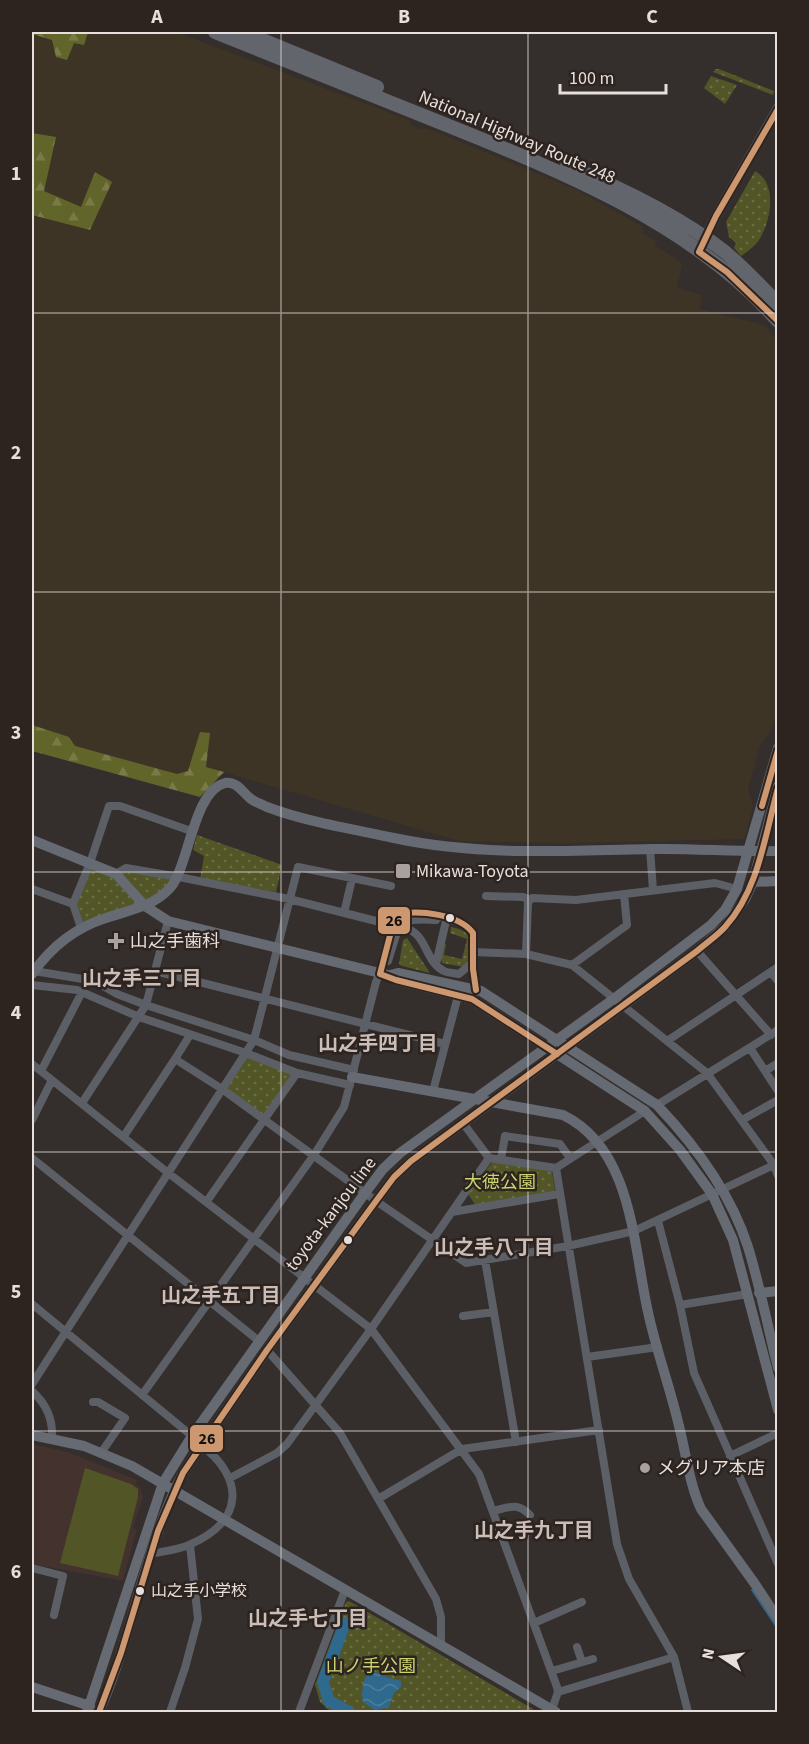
<svg xmlns="http://www.w3.org/2000/svg" width="809" height="1744" viewBox="0 0 809 1744" font-family="'Source Sans 3','Noto Sans JP',sans-serif">
  <defs>
    <pattern id="green-dots" width="8" height="8" patternUnits="userSpaceOnUse" patternTransform="scale(1.5)"><rect width="8" height="8" fill="#525627"/><path d="M2 2h.1M6 6h.1" fill="none" stroke="#6b6e46" stroke-width="1.8" stroke-linecap="round"/></pattern>
    <pattern id="forest-firs" width="22" height="20" patternUnits="userSpaceOnUse" patternTransform="scale(1.5)"><rect width="22" height="20" fill="#62652a"/><path d="M5 1l3.5 6h-7zM16 11l3.5 6h-7z" fill="#787b48"/></pattern>
    <pattern id="water-waves" width="16" height="10" patternUnits="userSpaceOnUse" patternTransform="scale(1.5)"><rect width="16" height="10" fill="#2f698d"/><path d="M0 5q4-4 8 0t8 0" fill="none" stroke="#4d7e9c"/></pattern>
  </defs>
  <rect width="100%" height="100%" fill="#342e2c"/>
  <!-- built -->
  <path fill="#43322d" d="M32 1444 68 1452 137 1480 136 1484 140 1488 143 1497 133 1528 137 1529 123 1581 32 1564Z"/>
  <!-- industrial -->
  <path fill="#3e3426" d="M32 32H176L411 121 410 125 420 129 427 128 575 189 642 226 643 233 657 242 655 245 682 263 677 288 702 295 700 309 764 325 777 341V711L772 729 760 745 748 789 753 806 744 839 567 843 459 841 206 767 194 794 32 741Z"/>
  <!-- green -->
  <path fill="url(#green-dots)" d="M716 69H719L774 91 773 95 713 72Z
    M711 76 737 85 725 104 704 88Z
    M755 171C778 184 771 221 759 240 754 247 748 251 741 256L734 248 736 243 729 237 726 222Z
    M197 835 282 865 276 892 200 879 204 856 193 850Z
    M92 866 174 879 158 896 84 924 77 904Z
    M451 927C470 931 471 936 469 954 468 960 468 963 464 967L442 963 440 956 443 943 446 944 444 955 462 959 467 939 450 933Z
    M407 938 430 973 402 966 399 964 403 940Z
    M246 1054 294 1074 266 1119 224 1089Z
    M493 1161 550 1170 552 1172 555 1189 553 1193 476 1206 468 1194Z
    M349 1601 538 1712H539H331L320 1702 315 1685 346 1602Z"/>
  <!-- forest -->
  <path fill="url(#forest-firs)" d="M32 32H88L84 45 74 43 67 60 56 57 52 40 32 34Z
    M32 133 56 137 44 191 81 207 95 172 112 182 90 230 32 215Z
    M32 725 69 737 75 746 177 774 188 771 200 732 210 733 206 767 224 772 200 797 32 751Z"/>
  <!-- pitch -->
  <path fill="#525627" d="M85 1468 131 1484 138 1489V1497L118 1576 60 1563Z"/>
  <!-- water -->
  <path fill="url(#water-waves)" d="M368 1672 382 1673 386 1677 401 1681V1687L394 1693 389 1707 375 1710 363 1702C361 1693 363 1680 368 1672Z"/>
  <g fill="none" stroke-linecap="round" stroke-linejoin="round">
    <!-- stream -->
    <path stroke="#2f698d" stroke-width="2" d="M752 1590 778 1629"/>
    <!-- river -->
    <path stroke="#2f698d" stroke-width="12" d="M345 1623 323 1682 329 1701 349 1712"/>
    <!-- street -->
    <path stroke="#5c6066" stroke-width="8" d="M650 849 653 890
      M116 874 126 868 179 877 289 899 384 923
      M32 889 73 904
      M486 896 523 897 530 900
      M344 913 352 879
      M81 928 73 904 90 863 109 806H120L191 831
      M391 930C403 918 421 919 436 920
      M697 951 771 1035
      M473 952 526 954 572 965 707 1073 774 1165 778 1176
      M526 954 528 902 532 898 576 900 715 883 737 889
      M384 963 383 958 394 920 398 914C411 909 469 919 473 933 476 942 473 953 473 962 472 971 475 981 476 990
      M436 964 446 921
      M572 965 627 925 624 894
      M34 971 95 981 117 994 146 1005 254 1040 289 1055 354 1070
      M155 971 445 1044
      M771 972 778 981
      M32 985 77 990 139 1017 246 1053 297 1073 350 1085
      M190 1035 175 1059 222 1089 376 1201 466 1263 568 1246 634 1231 778 1163
      M667 1041 778 967
      M750 1048 778 1091
      M32 1064 167 1172 371 1329 479 1474 557 1687 558 1692 551 1712
      M41 1071 82 992
      M765 1071 778 1063
      M433 1091 458 996
      M82 1103 146 1005 168 921
      M657 1105 778 1030
      M32 1120 52 1080
      M742 1120 778 1100
      M463 1123 489 1158 556 1168 645 1111
      M124 1136 175 1059
      M32 1158 259 1341
      M501 1159 505 1136 560 1144 570 1158
      M556 1168 617 1544 629 1579 674 1657 688 1712
      M207 1201 297 1073
      M452 1212 559 1194
      M658 1221 680 1305 694 1373 778 1564
      M485 1260 516 1442
      M32 1304 192 1436
      M680 1305 748 1294
      M463 1316 494 1312
      M267 1350 340 1433 436 1599 441 1617V1645
      M587 1357 658 1347
      M32 1384 254 1040 298 867 391 886
      M32 1391C46 1404 53 1418 52 1438
      M142 1395 314 1155 344 1107 376 982 384 963 388 961 397 932 404 928C427 932 425 963 444 971 448 973 455 973 459 974L472 963
      M93 1402H98L125 1418 101 1453
      M730 1456 778 1433
      M230 1478 277 1453 287 1444 371 1329 489 1158
      M378 1499 462 1449 599 1430
      M493 1511C510 1507 517 1502 530 1515
      M151 1554C164 1551 179 1550 191 1544 244 1521 245 1478 201 1445
      M32 1568 63 1576 54 1615
      M534 1623 582 1602
      M577 1647 582 1662
      M552 1671 593 1659
      M558 1692 674 1657
      M170 1712 185 1668 198 1619 190 1545
      M299 1712 345 1590"/>
    <!-- secondary -->
    <path stroke="#656a73" stroke-width="10" d="M702 245 716 216 778 108
      M32 840 116 874 145 906 168 921 388 975 396 980 472 999 645 1111 680 1150 712 1194 733 1240 778 1410
      M753 882 778 881
      M32 974C51 947 74 928 106 918 129 910 153 907 170 888 189 867 193 791 225 783 237 781 242 792 251 799 255 802 261 804 267 807 307 822 352 829 394 838 478 856 565 851 651 849 693 848 735 852 778 851
      M390 975 398 973 481 991 657 1105C695 1145 731 1194 748 1247 760 1286 768 1328 778 1368
      M352 1077 563 1115C633 1149 633 1246 648 1312 656 1350 670 1387 679 1426 686 1453 689 1483 701 1509L755 1584 778 1619
      M759 1293 778 1291
      M32 1435 84 1446 132 1466 556 1712
      M32 1687 90 1706
      M87 1712 163 1483 192 1436 365 1193 383 1169 400 1153 615 998 711 925 725 910 737 889 778 748
      M99 1712C133 1635 144 1548 183 1473L267 1350 376 1201 394 1177 411 1161 568 1046 697 951 725 927 745 899 753 882 778 786"/>
    <!-- highway -->
    <path stroke="#62656c" stroke-width="14" d="M215 32C289 62 364 92 439 122 558 170 691 222 778 321
      M243 32 377 87
      M567 166C621 188 678 215 725 252 744 268 761 286 778 304"/>
    <!-- bus-1 casing -->
    <g stroke="#2d231f" stroke-width="10">
      <path id="bus-1" d="M699 252 716 216 778 109
        M699 252 727 272 778 321
        M762 806 778 750
        M380 974 394 920 398 914C420 910 459 914 473 933V969L476 990
        M380 974 396 980 472 999 557 1054
        M99 1712 121 1653 158 1531 183 1473 267 1350 376 1201 394 1177 411 1161 697 951C706 943 717 936 725 927 759 889 765 835 778 788"/>
    </g>
    <!-- bus-1 -->
    <use href="#bus-1" stroke="#cd976f" stroke-width="6"/>
  </g>
  <!-- grid -->
  <path fill="none" stroke="#e6dfdc" stroke-width="1.5" stroke-opacity="0.55" d="M281 32V1712M528 32V1712M32 313H778M32 592H778M32 872H778M32 1152H778M32 1431H778"/>
  <!-- markers -->
  <g fill="#a8a19e" stroke="#2d231f" stroke-width="2">
    <rect x="395" y="863" width="16" height="16" rx="3"/>
    <path d="M113 932h6v6h6v6h-6v6h-6v-6h-6v-6h6z"/>
    <circle cx="645" cy="1468" r="6"/>
  </g>
  <g fill="#e6dfdc" stroke="#2d231f" stroke-width="2">
    <circle cx="450" cy="918" r="5"/>
    <circle cx="348" cy="1240" r="5"/>
    <circle cx="140" cy="1591" r="5"/>
  </g>
  <g text-anchor="middle" dominant-baseline="central" stroke-width="5" stroke-linejoin="round" paint-order="stroke">
    <!-- bus labels -->
    <g font-size="16" fill="#e6dfdc" stroke="#2d231f" text-anchor="start">
      <text x="151" y="1591">山之手小学校</text>
    </g>
    <!-- street labels -->
    <g font-size="18" fill="#e6dfdc" stroke="#2d231f">
      <text transform="translate(517 137) rotate(23)">National Highway Route 248</text>
      <text transform="translate(331 1214) rotate(-53)">toyota-kanjou line</text>
    </g>
    <!-- poi labels -->
    <g font-size="18" fill="#e6dfdc" stroke="#2d231f" text-anchor="start">
      <text x="416" y="871">Mikawa-Toyota</text>
      <text x="130" y="941">山之手歯科</text>
      <text x="657" y="1468">メグリア本店</text>
    </g>
    <!-- park labels -->
    <g font-size="18" fill="#cad372" stroke="#2d231f">
      <text x="500" y="1182">大徳公園</text>
      <text x="371" y="1666">山ノ手公園</text>
    </g>
    <!-- neighbourhood labels -->
    <g font-size="20" font-weight="bold" fill="#cbbdb8" stroke="#2d231f">
      <text x="142" y="979">山之手三丁目</text>
      <text x="378" y="1044">山之手四丁目</text>
      <text x="494" y="1248">山之手八丁目</text>
      <text x="221" y="1296">山之手五丁目</text>
      <text x="534" y="1531">山之手九丁目</text>
      <text x="308" y="1619">山之手七丁目</text>
    </g>
  </g>
  <g stroke="#2d231f" stroke-width="2">
    <rect x="377" y="906" width="34" height="29" rx="6" fill="#cd976f"/>
    <rect x="189" y="1424" width="35" height="29" rx="6" fill="#cd976f"/>
  </g>
  <g font-size="16" text-anchor="middle" font-weight="bold" fill="#111">
    <text x="394" y="926">26</text>
    <text x="207" y="1444">26</text>
  </g>
  <!-- border -->
  <rect width="809" height="1744" fill="none" stroke="#2d231f" stroke-width="66"/>
  <!-- north arrow -->
  <g transform="translate(722 1657) rotate(283)" stroke="#2d231f" stroke-width="4.5" paint-order="stroke">
  <path d="M0-4.5L10 22L0 15L-10 22Z" fill="#e6dfdc"/>
  <text y="-9" font-size="16" font-weight="bold" text-anchor="middle" fill="#e6dfdc">N</text>
  </g>
  <!-- scale -->
  <path d="M560 84v9h106v-9" fill="none" stroke="#e6dfdc" stroke-width="3"/>
  <text x="569" y="84" font-size="18" fill="#e6dfdc" stroke="#2d231f" stroke-width="4.5" paint-order="stroke">100 m</text>
  <rect x="33" y="33" width="743" height="1678" fill="none" stroke="#e6dfdc" stroke-width="2"/>
  <g font-size="20" text-anchor="middle" font-weight="bold" fill="#e6dfdc">
    <text x="157" y="23">A</text>
    <text x="404" y="23">B</text>
    <text x="652" y="23">C</text>
    <text x="16" y="180">1</text>
    <text x="16" y="459">2</text>
    <text x="16" y="739">3</text>
    <text x="16" y="1019">4</text>
    <text x="16" y="1298">5</text>
    <text x="16" y="1578">6</text>
  </g>
</svg>
